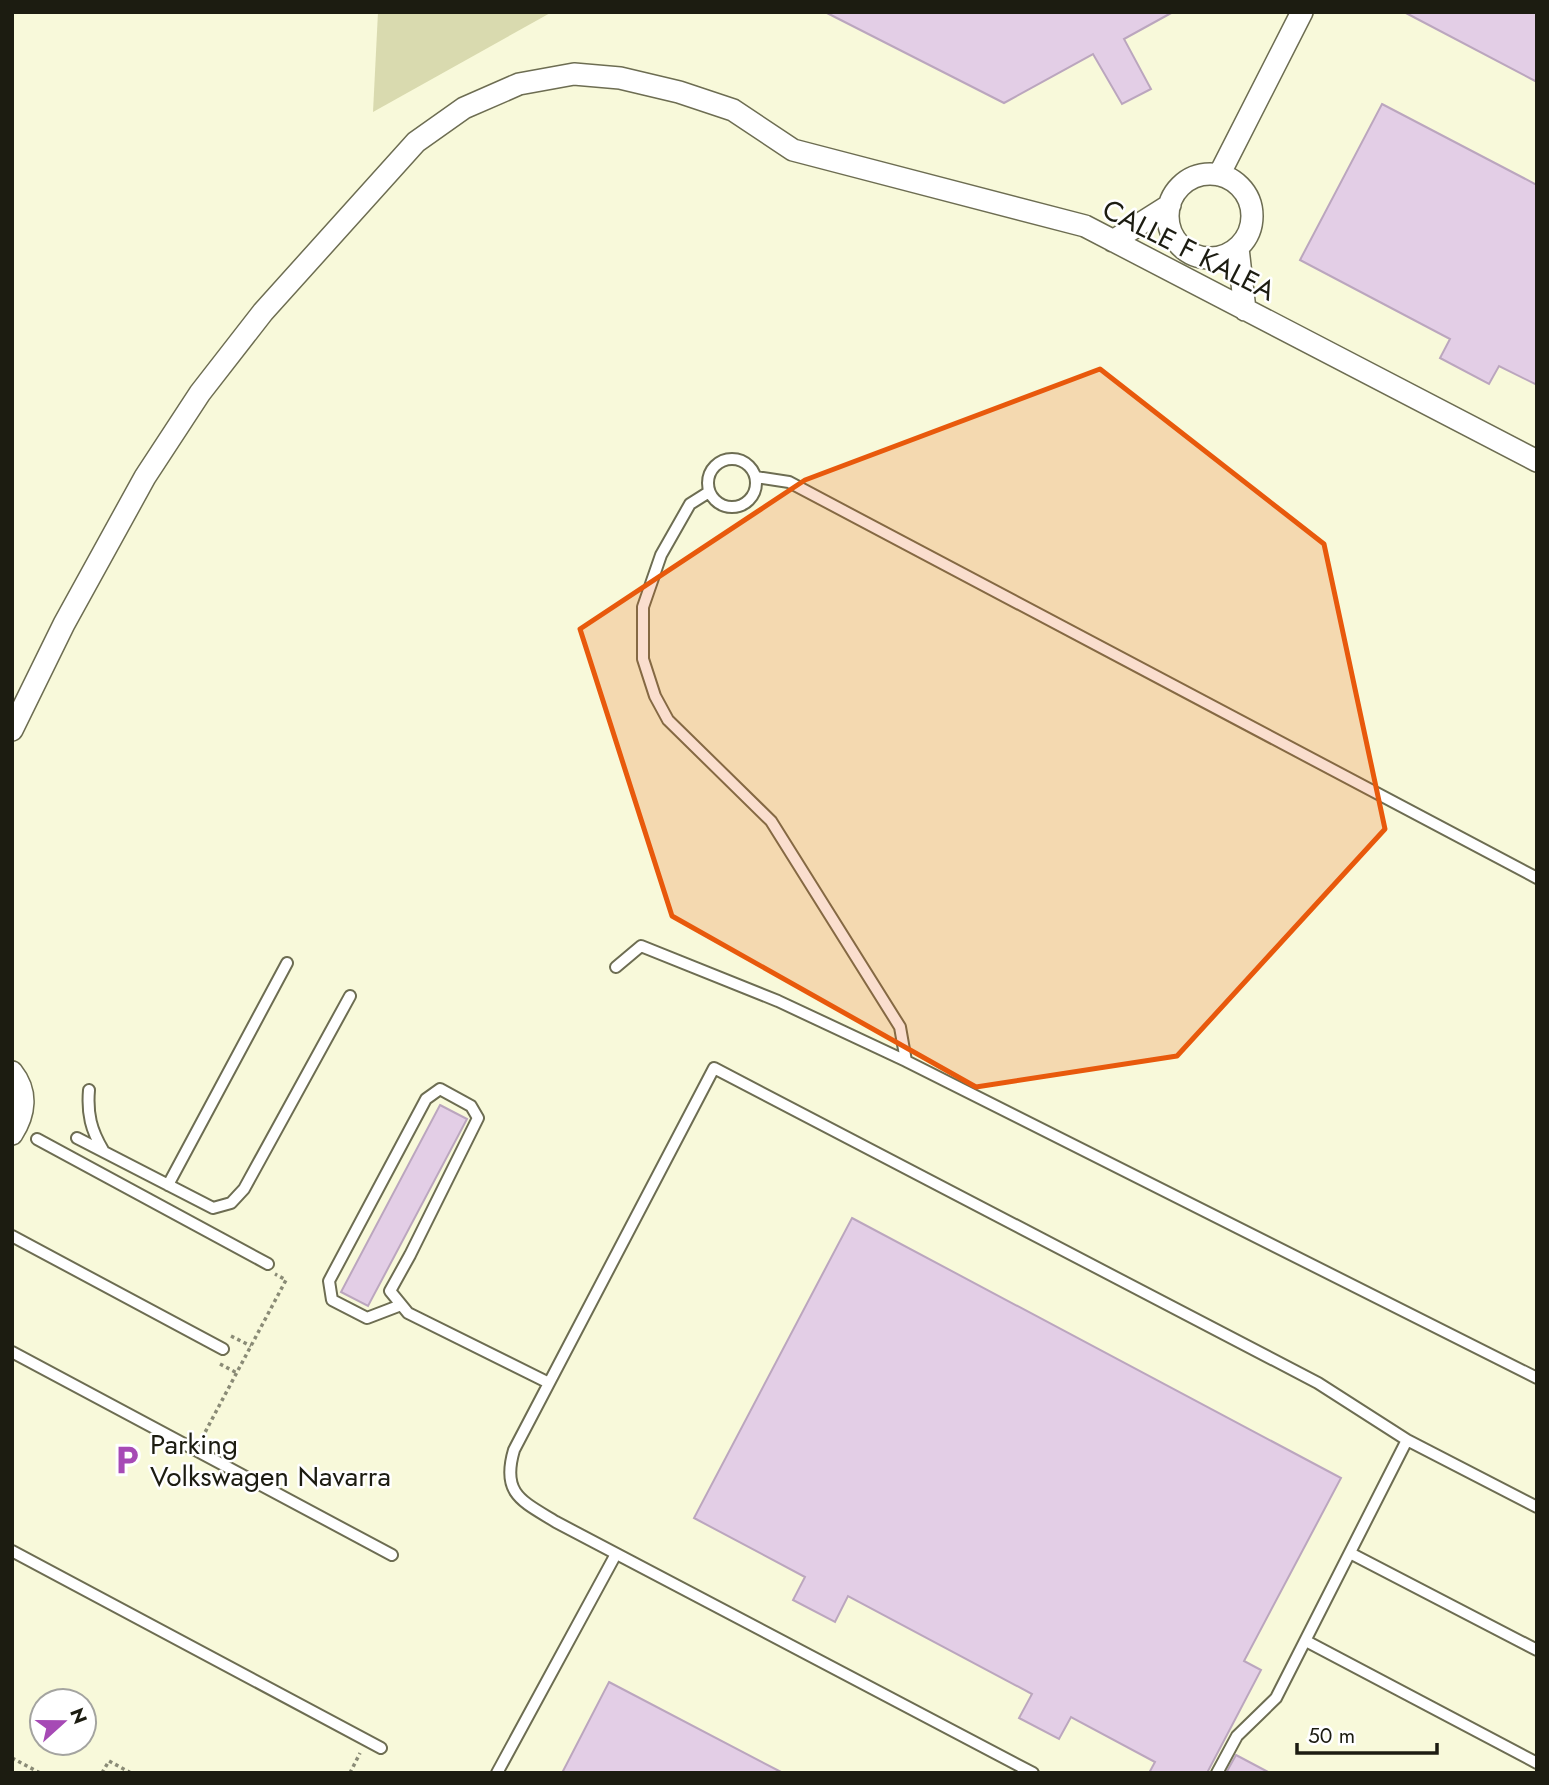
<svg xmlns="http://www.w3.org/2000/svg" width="1549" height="1785" viewBox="0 0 1549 1785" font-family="Jost,sans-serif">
  <rect width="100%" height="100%" fill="#f8f9da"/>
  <!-- green -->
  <path fill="#d9daaf" d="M378 12H552L373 112Z"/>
  <!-- building -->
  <path fill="#e3cee6" stroke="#bba6be" stroke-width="2" d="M825 12H1173L1124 39 1151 89 1122 104 1093 54 1004 103Z
    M1404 12H1537V82Z
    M1382 104 1537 185V385L1499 366 1489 384 1440 358 1450 339 1300 260Z
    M440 1105 467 1119 368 1306 341 1292Z
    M852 1218 1341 1478 1244 1661 1261 1670 1207 1773H1149L1155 1762 1071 1717 1059 1739 1019 1718 1032 1694 848 1596 835 1622 793 1600 805 1577 694 1518Z
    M609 1682 783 1773H562Z
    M1236 1755 1270 1773H1226Z"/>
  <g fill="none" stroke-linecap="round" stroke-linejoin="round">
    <!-- lane casing -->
    <g stroke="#6d6d52" stroke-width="14">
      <path id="lane" d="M708 483a24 24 0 1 1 48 0a24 24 0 1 1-48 0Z
        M756 477 789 482 1537 878
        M709 492 690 504 661 555 643 607V659L655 696 668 720 771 821 900 1027 906 1061
        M616 967 641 946 778 1001 906 1061 1537 1378
        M89 1090C87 1114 91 1130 103 1150
        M77 1138 213 1208 231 1203 244 1189 350 996
        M37 1139 268 1264
        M168 1185 287 963
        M12 1236 223 1349
        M401 1305 367 1318 332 1300 329 1281 426 1099 440 1089 471 1106 478 1118 410 1255 390 1291 408 1313 549 1383
        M12 1352 392 1555
        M12 1551 381 1748
        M1350 1553 1537 1650
        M1306 1641 1537 1763
        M497 1773 616 1554
        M1033 1773 556 1522C522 1501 501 1494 514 1450L714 1068 1318 1383 1407 1440 1537 1507
        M1217 1773 1237 1736 1276 1698 1407 1440"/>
    </g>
    <!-- street casing -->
    <g stroke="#6d6d52" stroke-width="24">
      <path id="street" d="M1168 216a42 42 0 1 1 84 0a42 42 0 1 1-84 0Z
        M1219 175 1302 12
        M1113 241 1170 205
        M1238 248 1245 310
        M12 730 64 624 145 477 200 393 263 312 416 142 464 108 519 84 574 74 620 78 679 92 733 110 793 150 1085 226 1537 461
        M12 1072C28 1092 25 1114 12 1134"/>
    </g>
    <!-- path -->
    <path stroke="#8a8b76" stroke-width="3.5" stroke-dasharray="3.5 3.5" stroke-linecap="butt" d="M231 1336 251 1346
      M220 1364 237 1373
      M202 1438 286 1280 275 1274
      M12 1758 40 1773
      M102 1773 109 1761 131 1773
      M350 1773 360 1753"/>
    <!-- lane -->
    <use href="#lane" stroke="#fff" stroke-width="10"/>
    <!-- street -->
    <use href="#street" stroke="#fff" stroke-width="21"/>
  </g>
  <!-- marked area -->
  <path fill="#e8590c" fill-opacity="0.2" stroke="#e8590c" stroke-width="5" stroke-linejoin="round" d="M1100 369 1324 544 1385 829 1177 1056 976 1087 672 916 580 629 805 480Z"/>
  <!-- icons -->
  <defs>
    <g id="parking-bare" transform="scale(2.415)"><path d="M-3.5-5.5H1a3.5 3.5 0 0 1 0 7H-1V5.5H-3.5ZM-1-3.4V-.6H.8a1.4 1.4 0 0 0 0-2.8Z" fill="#a64ab5" stroke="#fff" stroke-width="2.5" paint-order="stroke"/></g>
  </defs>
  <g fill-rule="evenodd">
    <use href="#parking-bare" x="127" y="1460"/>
  </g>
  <g text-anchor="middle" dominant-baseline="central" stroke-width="5" stroke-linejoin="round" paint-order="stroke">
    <!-- street labels -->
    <g font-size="28" fill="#1c1c11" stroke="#fff">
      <text transform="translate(1189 250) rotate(27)">CALLE F KALEA</text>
    </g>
    <!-- poi labels -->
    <g font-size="28" fill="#1c1c11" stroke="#fff" text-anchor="start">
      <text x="150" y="1444">Parking<tspan x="150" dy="32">Volkswagen Navarra</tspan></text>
    </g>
  </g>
  <!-- border -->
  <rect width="1549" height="1785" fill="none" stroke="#1c1c11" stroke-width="28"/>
  <!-- north arrow -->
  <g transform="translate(63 1722) rotate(69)"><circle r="33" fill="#ffffff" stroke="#a4a4a0" stroke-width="2"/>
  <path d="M0-5L12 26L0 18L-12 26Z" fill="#a64ab5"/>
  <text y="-10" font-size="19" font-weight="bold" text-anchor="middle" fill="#1c1c11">N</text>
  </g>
  <!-- scale -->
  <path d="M1297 1743v10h140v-10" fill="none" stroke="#1c1c11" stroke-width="3.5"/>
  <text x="1308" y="1743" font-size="21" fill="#1c1c11" stroke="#ffffff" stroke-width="5" paint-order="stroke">50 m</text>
</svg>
